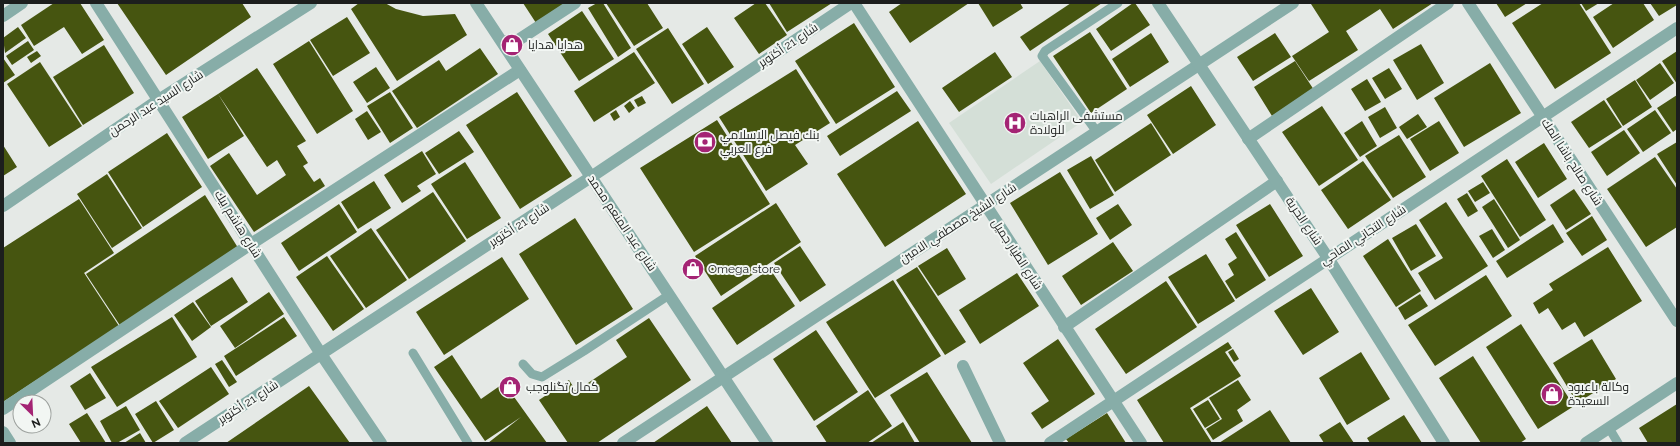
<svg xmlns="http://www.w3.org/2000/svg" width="1680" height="446" viewBox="0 0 1680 446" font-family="Raleway,Cairo,sans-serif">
  <rect width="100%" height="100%" fill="#e5e9e6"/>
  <!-- built -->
  <path fill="#d4dfd7" d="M1040 61 1082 122 991 184 949 123Z"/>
  <!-- building -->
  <path fill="#465510" d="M54 3H80L104 40 82 54 64 27 34 46 21 25Z
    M117 3H242L251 17 166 75Z
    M359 3H385L396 9 423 16 455 14 467 35 397 81 351 9Z
    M523 3H572L538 26Z
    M597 3H603L631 48 618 57 588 8Z
    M606 3H647L663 28 634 46Z
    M756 3H765L787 35 759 54 734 18Z
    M769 3H832L787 32Z
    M902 3H969L910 43 889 12Z
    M978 3H1020L1023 8 993 27Z
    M1071 3H1102L1030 51 1020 37Z
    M1133 3H1135L1150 25 1111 51 1096 29Z
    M1312 3H1433L1393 29 1380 9 1346 31 1358 50 1309 81 1292 56 1329 32 1311 4Z
    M1496 3H1527L1505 17Z
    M1543 3H1579L1611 53 1555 89 1512 23Z
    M1581 3H1599L1586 11Z
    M1614 3H1643L1654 20 1613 48 1593 17Z
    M1650 3H1677V5L1659 16Z
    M582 11 614 59 579 81 548 34Z
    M347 17 370 53 333 76 310 40Z
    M854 23 895 87 836 124 795 61Z
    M18 27 26 38 5 53 3 38Z
    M707 27 734 67 708 84 682 44Z
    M668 28 704 84 672 104 636 49Z
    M1090 32 1127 89 1091 113 1053 56Z
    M1151 33 1169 62 1130 87 1112 59Z
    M1275 33 1291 57 1253 81 1237 57Z
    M28 41 34 50 12 65 6 56Z
    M309 41 353 111 317 134 273 64Z
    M1421 44 1444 83 1417 100 1393 60Z
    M104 45 134 93 83 125 53 77Z
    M480 48 498 74 417 128 392 91 439 60 446 71Z
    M37 51 41 56 31 63 27 57Z
    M1677 51V84L1662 61Z
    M634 52 655 83 594 122 574 91Z
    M995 52 1012 77 959 112 942 88Z
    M3 58 15 75 3 83Z
    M1295 61 1314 90 1272 116 1254 87Z
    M40 62 82 126 49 147 7 84Z
    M1490 63 1521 113 1464 147 1434 98Z
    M1660 63 1674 83 1650 100 1636 80Z
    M376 67 390 88 367 103 353 82Z
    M257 68 306 141 297 146 308 163 303 166 314 182 320 178 325 186 254 232 210 166 229 153 257 195 286 175 277 160 267 167 218 94Z
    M1389 68 1402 89 1385 99 1372 78Z
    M796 69 830 123 795 145 808 164 766 191 719 117Z
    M1367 79 1381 102 1365 111 1351 89Z
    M1635 80 1652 107 1623 126 1606 99Z
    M1191 86 1216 125 1173 154 1147 115Z
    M897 91 911 111 840 156 827 136Z
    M390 92 413 128 390 143 367 106Z
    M517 92 572 176 520 209 466 125Z
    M218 94 244 136 208 159 182 117Z
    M1677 95V129L1673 132 1657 108Z
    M642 96 646 103 638 107 634 100Z
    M1604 100 1622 127 1589 148 1571 122Z
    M630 101 635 108 629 113 624 106Z
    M1322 106 1358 160 1319 186 1282 132Z
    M1385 107 1397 128 1380 138 1368 117Z
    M616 110 620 117 614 121 610 114Z
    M1655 110 1671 133 1643 152 1627 129Z
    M367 111 381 132 368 140 355 119Z
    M1418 114 1427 127 1407 139 1399 127Z
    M717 120 770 204 694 252 640 168Z
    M918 121 966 194 885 247 837 174Z
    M1362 121 1377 146 1360 157 1344 133Z
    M1439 121 1459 153 1430 171 1410 139Z
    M1151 123 1171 155 1115 192 1095 160Z
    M1624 130 1640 153 1607 176 1591 152Z
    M459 131 474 152 439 174 425 153Z
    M167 133 202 187 143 227 108 172Z
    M1399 135 1426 177 1393 198 1365 156Z
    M1677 142V185L1657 154Z
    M1544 143 1567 179 1538 198 1515 162Z
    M3 145 17 167 3 176Z
    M422 151 436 174 417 186 421 191 402 203 384 175Z
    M1091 156 1114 195 1090 209 1067 170Z
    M1655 157 1677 189V227L1646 247 1607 189Z
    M1507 159 1546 220 1520 237 1481 176Z
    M1363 161 1391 200 1348 229 1321 190Z
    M465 162 501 218 467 239 431 184Z
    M1060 172 1098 234 1048 265 1010 203Z
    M107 174 142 228 112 248 77 194Z
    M374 181 391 208 358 229 341 202Z
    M1483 182 1490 193 1475 202 1468 191Z
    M1574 189 1591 214 1566 230 1550 205Z
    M433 192 466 241 409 279 376 230Z
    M1467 193 1478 211 1468 217 1457 199Z
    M205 195 240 251 121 327 86 274Z
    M79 199 114 253 84 273 69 250 119 326 3 402V248Z
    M1494 199 1520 240 1508 248 1482 207Z
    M1446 202 1488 266 1435 300 1418 273 1443 258 1419 220Z
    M776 203 801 242 721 296 695 256Z
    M339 204 357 232 299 271 281 243Z
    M1118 204 1132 225 1110 240 1096 218Z
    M1270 204 1303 256 1269 277 1236 225Z
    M1592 216 1607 240 1582 256 1566 233Z
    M575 218 633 309 576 345 519 254Z
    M1416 224 1436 256 1411 271 1392 238Z
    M1553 224 1564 242 1507 278 1496 261Z
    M371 228 407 280 366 308 330 256Z
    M1492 229 1505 250 1493 258 1479 236Z
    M1236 232 1266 280 1236 299 1225 281 1234 275 1228 264 1237 258 1225 239Z
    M1388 239 1421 291 1396 307 1363 256Z
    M1113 242 1133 271 1081 305 1062 276Z
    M800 246 826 285 800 302 774 263Z
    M1608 247 1642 301 1584 337 1575 322 1562 330 1548 308 1539 314 1533 303 1553 290 1549 284Z
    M947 248 966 279 938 296 918 266Z
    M1206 254 1235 301 1198 324 1168 277Z
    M327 256 364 309 333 331 296 277Z
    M502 257 529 299 444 355 416 312Z
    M917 267 966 342 945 355 896 280Z
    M770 269 795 306 737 345 712 308Z
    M1017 273 1039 306 980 344 959 310Z
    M1486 275 1512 316 1435 366 1408 325Z
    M232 277 248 302 211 326 195 301Z
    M893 280 941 356 875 398 826 322Z
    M1166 281 1197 327 1126 374 1095 329Z
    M1311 288 1339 332 1303 355 1274 311Z
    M269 292 284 314 235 348 220 326Z
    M1420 294 1428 306 1405 320 1398 308Z
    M193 302 211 327 192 341 174 315Z
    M172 317 197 357 117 407 91 367Z
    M284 317 297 336 236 376 224 356Z
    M649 318 691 380 597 443H568L539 400 569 380 576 391 627 357 616 340Z
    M1521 324 1574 406 1538 429 1486 347Z
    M816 330 858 392 814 421 773 359Z
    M1058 339 1095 394 1042 429 1031 413 1049 401 1023 363Z
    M1592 339 1616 379 1577 403 1553 363Z
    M1228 342 1232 348 1225 352 1241 376 1190 408 1212 443H1164L1137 400Z
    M1233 349 1239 359 1234 362 1228 352Z
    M1361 352 1390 399 1347 425 1319 378Z
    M452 355 481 399 504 383 547 443H488L521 417 485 441 434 367Z
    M1473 356 1526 439 1520 443H1481L1439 378Z
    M222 360 237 382 229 387 215 364Z
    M211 367 229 394 178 428 159 401Z
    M927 372 972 443H920L890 395Z
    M90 373 106 398 85 410 70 386Z
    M1238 380 1251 400 1237 410 1243 421 1213 440 1206 429 1222 419 1209 398Z
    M309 386 350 443H226Z
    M868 390 892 426 867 443H827L816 426Z
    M1208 400 1220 419 1205 428 1193 409Z
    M156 401 174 430 153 443 135 414Z
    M1677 404V443H1648L1639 428Z
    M126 406 140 430 117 443H112L100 421Z
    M707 406 732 443H653Z
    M1270 410 1291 443H1219Z
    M87 413 106 443H81L69 424Z
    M1107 413 1126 443H1069L1066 439Z
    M1404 415 1422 443H1370L1367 438Z
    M903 422 915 443H871Z
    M1340 422 1354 443H1324L1319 435Z
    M140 433 146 443H124Z"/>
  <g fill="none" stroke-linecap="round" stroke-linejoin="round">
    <!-- service -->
    <path stroke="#87ada8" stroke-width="9" d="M1097 132 1042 56 1045 51 1118 3
      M413 353 468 443
      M523 364 532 374 542 377 584 351 669 295
      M1609 428 1618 443"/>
    <!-- minor -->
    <path stroke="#87ada8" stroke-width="12" d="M96 3 321 354 381 443
      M854 3 1141 443
      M1468 3 1677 321
      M3 16 22 3
      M506 48 575 3
      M1248 139 1448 3
      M1064 327 1277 181
      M963 366 1000 443
      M3 409 251 244 520 70
      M3 432 10 443
      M185 443 591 177 851 3
      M623 443 1293 3
      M1050 443 1677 28"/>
    <!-- tertiary -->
    <path stroke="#87ada8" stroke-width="12" d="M476 3 767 443
      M1158 3 1328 258 1444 443
      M3 206 160 99 311 3
      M1586 443 1677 383"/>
  </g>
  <!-- icons -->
  <defs>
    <g id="shop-disc" transform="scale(1.15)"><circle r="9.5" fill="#a42474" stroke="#f2f6f3"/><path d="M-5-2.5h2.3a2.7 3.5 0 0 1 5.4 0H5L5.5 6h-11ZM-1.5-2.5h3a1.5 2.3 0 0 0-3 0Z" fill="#fff"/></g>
    <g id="hospital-disc" transform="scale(1.15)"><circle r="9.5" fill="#a42474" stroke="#f2f6f3"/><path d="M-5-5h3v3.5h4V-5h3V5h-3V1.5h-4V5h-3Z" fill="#fff"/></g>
    <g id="bank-disc" transform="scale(1.15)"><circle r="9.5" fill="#a42474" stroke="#f2f6f3"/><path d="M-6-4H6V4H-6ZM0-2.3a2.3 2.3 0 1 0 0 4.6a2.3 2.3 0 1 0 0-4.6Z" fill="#fff"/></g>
  </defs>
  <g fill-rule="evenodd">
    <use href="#shop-disc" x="512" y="45"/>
    <use href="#hospital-disc" x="1015" y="123"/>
    <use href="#bank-disc" x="705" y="142"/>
    <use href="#shop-disc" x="693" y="269"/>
    <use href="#shop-disc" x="510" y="387"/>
    <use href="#shop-disc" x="1552" y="394"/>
  </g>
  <g text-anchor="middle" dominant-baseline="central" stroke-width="4" stroke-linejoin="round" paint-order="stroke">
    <!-- poi labels -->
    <g font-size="12" fill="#1c1e1d" stroke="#f2f6f3" text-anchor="start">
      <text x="528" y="45">هدايا هدايا</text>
      <text x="1030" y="116">مستشفى الراهبات<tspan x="1030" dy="14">للولادة</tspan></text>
      <text x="720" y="135">بنك فيصل الإسلامي<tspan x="720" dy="14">فرع العربي</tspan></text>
      <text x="708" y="269">Omega store</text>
      <text x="526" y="387">كمال تگنلوجب</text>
      <text x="1568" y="387">وكالة باعبود<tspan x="1568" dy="14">السعيدة</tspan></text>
    </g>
    <!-- street labels -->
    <g font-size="12" fill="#1c1e1d" stroke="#f2f6f3">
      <text transform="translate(788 45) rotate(-34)">شارع 21 أكتوبر</text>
      <text transform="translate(156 103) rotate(-33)">شارع السيد عبد الرحمن</text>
      <text transform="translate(1572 162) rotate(57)">شارع صالح باشا المك</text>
      <text transform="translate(1304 221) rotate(56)">شارع الحرية</text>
      <text transform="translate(622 223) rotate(56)">شارع عبد المنعم محمد</text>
      <text transform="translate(958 223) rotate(-33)">شارع الشيخ مصطفي الامين</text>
      <text transform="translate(238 224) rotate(58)">شارع هاشم بيك</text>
      <text transform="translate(519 225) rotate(-33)">شارع 21 أكتوبر</text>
      <text transform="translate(1363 235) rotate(-33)">شارع التجاني الماحي</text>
      <text transform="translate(1017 254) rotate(57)">شارع الطيار جميل</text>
      <text transform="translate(248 402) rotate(-33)">شارع 21 أكتوبر</text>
    </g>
  </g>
  <!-- border -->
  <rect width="1680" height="446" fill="none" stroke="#1c1e1d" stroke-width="8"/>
  <!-- north arrow -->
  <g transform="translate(32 414) rotate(156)"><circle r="19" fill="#f2f6f3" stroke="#9ca09d"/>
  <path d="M0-3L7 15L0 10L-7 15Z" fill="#a42474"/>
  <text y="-6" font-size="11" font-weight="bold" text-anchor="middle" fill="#1c1e1d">N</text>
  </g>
</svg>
